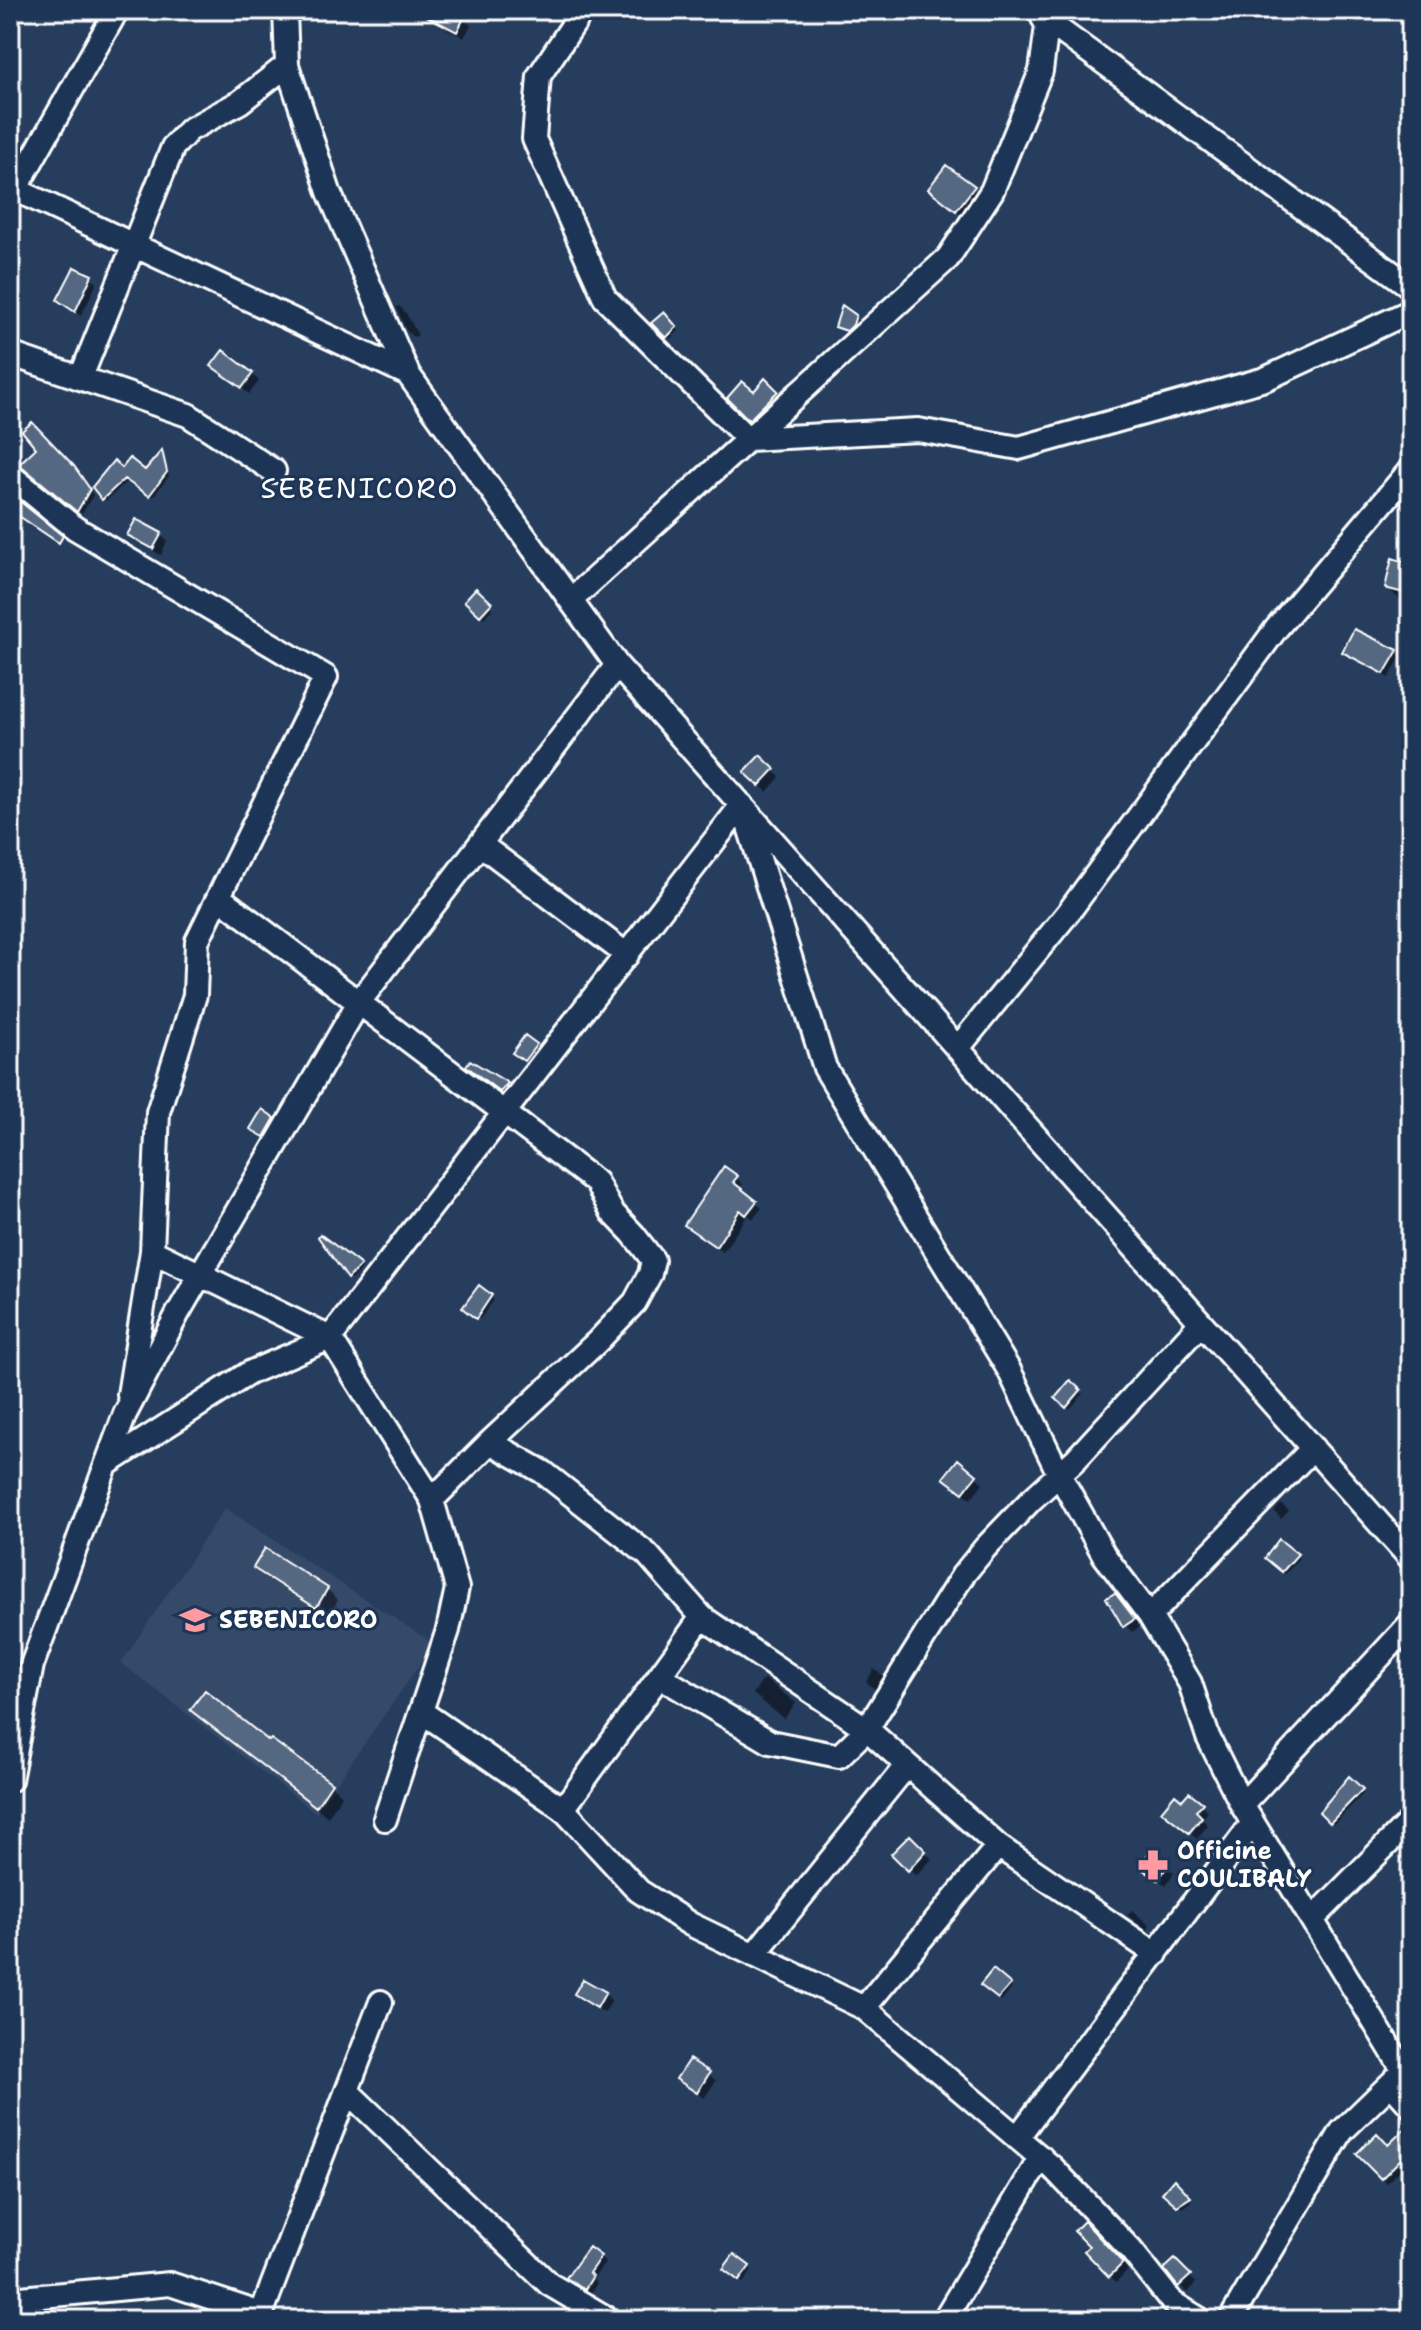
<svg xmlns="http://www.w3.org/2000/svg" width="1421" height="2330" viewBox="0 0 1421 2330" font-family="'Shantell Sans',sans-serif">
  <rect width="100%" height="100%" fill="#263d5e"/>
  <filter id="ink" filterUnits="userSpaceOnUse"><feTurbulence type="fractalNoise" baseFrequency=".0125" numOctaves="2"/><feDisplacementMap in="SourceGraphic" scale="16" xChannelSelector="R" yChannelSelector="G"/><feConvolveMatrix kernelMatrix="1 2 1 2 8 2 1 2 1" color-interpolation-filters="sRGB"/></filter>
  <g filter="url(#ink)">
    <!-- built -->
    <path fill="#344a68" d="M225 1508 434 1644 316 1813 121 1663Z"/>
    <!-- shadow -->
    <path fill="#0007" d="M439 10H450L471 25 464 38 441 26 434 19Z
      M973 188 980 195 964 216 937 196Z
      M75 270 91 277 97 283 81 316 59 300Z
      M399 306 406 313 418 335 413 337 406 330 396 307Z
      M664 315 679 331 670 339 654 324Z
      M854 317 858 320 855 328 851 332 837 326Z
      M221 373 252 374 259 381 249 394Z
      M765 381 783 398 756 425 730 398 755 394Z
      M39 448 78 472 93 495 82 514 26 468Z
      M162 453 169 476 153 497 128 480 106 501 95 487 122 471 145 473Z
      M160 534 167 541 161 555 136 542 129 535Z
      M1411 566V605L1398 598 1387 587Z
      M476 591 493 608 484 618 466 601Z
      M1344 652H1396L1401 656 1389 678Z
      M760 758 780 777 767 792 747 772Z
      M525 1038 539 1049 528 1063 517 1055Z
      M474 1071 506 1085 512 1090 507 1096Z
      M274 1119 277 1122 268 1139 256 1132Z
      M736 1178 743 1184 739 1189 762 1208 753 1219 748 1215 723 1252 687 1225Z
      M320 1237 362 1269 352 1280 349 1278Z
      M479 1288 494 1300 480 1319 465 1308Z
      M1070 1383 1083 1394 1070 1409 1058 1398Z
      M958 1462 983 1483 971 1499 953 1484Z
      M1281 1504 1289 1511 1281 1519 1274 1511Z
      M1296 1555 1299 1558 1286 1574 1267 1558Z
      M255 1567 327 1589 338 1600 328 1617 266 1578Z
      M1122 1602 1140 1627 1132 1632 1125 1625Z
      M874 1669 891 1682 882 1695 866 1682Z
      M764 1678 796 1703 784 1719 753 1694Z
      M192 1710 270 1744 331 1784 342 1795 328 1817Z
      M1349 1779 1364 1793 1334 1824 1322 1812Z
      M1183 1803 1202 1805 1208 1812 1202 1819 1208 1825 1197 1839 1171 1818Z
      M910 1837 932 1859 916 1876 894 1854Z
      M1167 1866 1174 1873 1166 1885 1149 1874Z
      M1132 1910 1150 1926 1147 1930 1127 1915Z
      M994 1971 1012 1988 1002 2001 986 1988Z
      M576 1994H605L612 2001 604 2013Z
      M709 2074 716 2081 704 2098 679 2079Z
      M1411 2126V2159L1387 2183 1358 2154 1388 2148Z
      M1174 2182 1192 2201 1182 2208 1165 2193Z
      M1084 2224 1128 2270 1116 2282 1087 2252 1092 2246Z
      M600 2257 605 2263 593 2279 597 2283 591 2293 569 2278Z
      M735 2257 752 2271 743 2283 729 2272Z
      M1175 2262 1196 2283 1187 2293 1167 2270Z"/>
    <!-- building -->
    <path fill="#556781" stroke="#fff" stroke-width="2" d="M415 10H454L465 16 457 32Z
      M946 165 975 186 956 211 928 189Z
      M74 267 92 275 75 312 57 300Z
      M842 305 856 315 853 325 847 331 835 327Z
      M664 312 677 327 666 338 651 323Z
      M223 350 253 373 242 388 211 366Z
      M765 378 778 391 749 420 727 398 742 381 754 391Z
      M32 422 74 466 90 489 77 512 19 464 36 448 22 431Z
      M162 450 167 472 149 496 124 479 102 500 92 487 114 460 122 468 130 458 145 470Z
      M17 499 63 536 59 543 10 510Z
      M136 519 162 533 153 549 127 535Z
      M1392 558 1411 564V595L1385 588Z
      M476 588 492 603 480 616 464 601Z
      M1354 629 1398 650 1384 674 1342 652Z
      M760 755 775 769 759 786 744 772Z
      M525 1035 537 1044 524 1061 512 1053Z
      M470 1060 508 1083 500 1092 466 1066Z
      M262 1109 275 1118 264 1137 250 1129Z
      M724 1166 738 1176 733 1182 757 1201 746 1215 740 1210 716 1247 684 1225Z
      M320 1234 361 1265 348 1279 318 1237Z
      M479 1285 492 1295 476 1319 462 1308Z
      M1070 1380 1081 1390 1066 1408 1055 1398Z
      M958 1459 977 1475 963 1493 943 1478Z
      M1279 1539 1298 1554 1282 1572 1265 1558Z
      M265 1548 328 1588 316 1608 253 1568Z
      M1115 1593 1135 1619 1123 1627 1106 1598Z
      M205 1690 269 1741 271 1739 332 1783 316 1807 190 1710Z
      M1349 1776 1363 1789 1330 1823 1319 1812Z
      M1189 1792 1203 1803 1196 1811 1202 1817 1189 1833 1161 1811 1175 1794 1182 1800Z
      M910 1835 926 1851 908 1871 891 1854Z
      M1149 1852 1168 1865 1158 1880 1139 1867Z
      M993 1969 1011 1984 998 1999 980 1985Z
      M583 1979 606 1992 597 2008 574 1994Z
      M689 2059 710 2072 697 2093 676 2079Z
      M1411 2123V2149L1381 2179 1356 2154 1377 2133 1388 2145Z
      M1174 2179 1191 2197 1177 2206 1162 2193Z
      M1084 2221 1123 2263 1109 2277 1084 2251 1089 2246 1074 2231Z
      M589 2247 601 2256 589 2273 593 2276 585 2289 566 2278Z
      M734 2254 750 2266 739 2281 723 2269Z
      M1175 2259 1191 2275 1178 2287 1164 2269Z"/>
    <g fill="none" stroke-linecap="round" stroke-linejoin="round">
      <!-- street casing -->
      <g stroke="#fff" stroke-width="28">
        <path id="street" d="M285 10 287 65 329 192 408 374 617 665 1411 1559
          M583 10 539 76 534 139 605 298 748 439 918 430 1019 448 1265 379 1411 311
          M1043 18 1411 287
          M10 187 408 374
          M15 190 117 10
          M10 354 188 415 274 471
          M81 377 173 147 189 130 240 102 287 65
          M10 475 75 528 326 677 197 941 195 995 158 1112 152 1251 129 1395
          M571 600 948 258 992 191 1041 71 1047 26 1040 10
          M745 814 825 1068 1009 1370 1059 1474 1104 1555 1150 1616 1190 1683 1208 1737 1242 1805 1404 2071
          M480 844 627 955
          M219 897 596 1182 612 1212 633 1234 653 1260 650 1274 635 1302 598 1341 490 1442 432 1500
          M958 1048 1068 913 1276 629 1411 469
          M152 1251 330 1338 432 1500 457 1588 448 1630 385 1819
          M490 1442 543 1472 647 1554 702 1617 867 1729 998 1846 1156 1954
          M107 1464 249 1373 330 1338 742 805
          M1150 1616 1313 1448
          M659 1676 770 1742 839 1756 867 1729 963 1575 985 1548 1032 1499 1076 1459 1201 1323
          M422 1712 563 1809 639 1891 690 1924 864 2008 1053 2168 1131 2250 1173 2303 1201 2320
          M10 1780 32 1665 125 1414 178 1313 359 1002 617 665
          M1242 1805 1411 1623
          M563 1809 702 1617
          M1312 1920 1411 1820
          M754 1955 907 1765
          M864 2008 998 1846
          M1391 2084 1411 2106
          M347 2091 549 2284 610 2320
          M1017 2138 1253 1823
          M10 2299 170 2284 261 2314
          M259 2320 381 2002
          M944 2320 1041 2157
          M1230 2320 1342 2131 1411 2064"/>
      </g>
      <!-- street -->
      <use href="#street" stroke="#1d3557" stroke-width="22"/>
    </g>
  </g>
  <!-- icons -->
  <defs>
    <g id="school-bare" transform="scale(2.4)"><path d="M0-5L7-2L0 1L-7-2ZM-4 1L0 2.5L4 1V4Q0 6-4 4Z" fill="#ff9aa2" stroke="#1d3557" stroke-width="2.5" paint-order="stroke"/></g>
    <g id="pharmacy-bare" transform="scale(2.4)"><path d="M-2-6h4v4h4v4h-4v4h-4v-4h-4v-4h4Z" fill="#ff9aa2" stroke="#1d3557" stroke-width="2.5" paint-order="stroke"/></g>
  </defs>
  <g fill-rule="evenodd">
    <use href="#school-bare" x="195" y="1620"/>
    <use href="#pharmacy-bare" x="1153" y="1865"/>
  </g>
  <g text-anchor="middle" dominant-baseline="central" stroke-width="6" stroke-linejoin="round" paint-order="stroke">
    <!-- poi labels -->
    <g font-size="24" font-weight="bold" fill="#fff" stroke="#1d3557" text-anchor="start">
      <text x="219" y="1620">SEBENICORO</text>
      <text x="1177" y="1851">Officine<tspan x="1177" dy="28">COULIBALY</tspan></text>
    </g>
    <!-- quarter labels -->
    <g font-size="28" letter-spacing="2" fill="#fff" stroke="#1d3557">
      <text x="360" y="488">SEBENICORO</text>
    </g>
  </g>
  <!-- margin -->
  <rect width="1421" height="2330" fill="none" stroke="#1d3557" stroke-width="40"/>
  <rect x="20" y="20" width="1381" height="2290" fill="none" stroke="#fff" stroke-width="3" filter="url(#ink)"/>
</svg>
